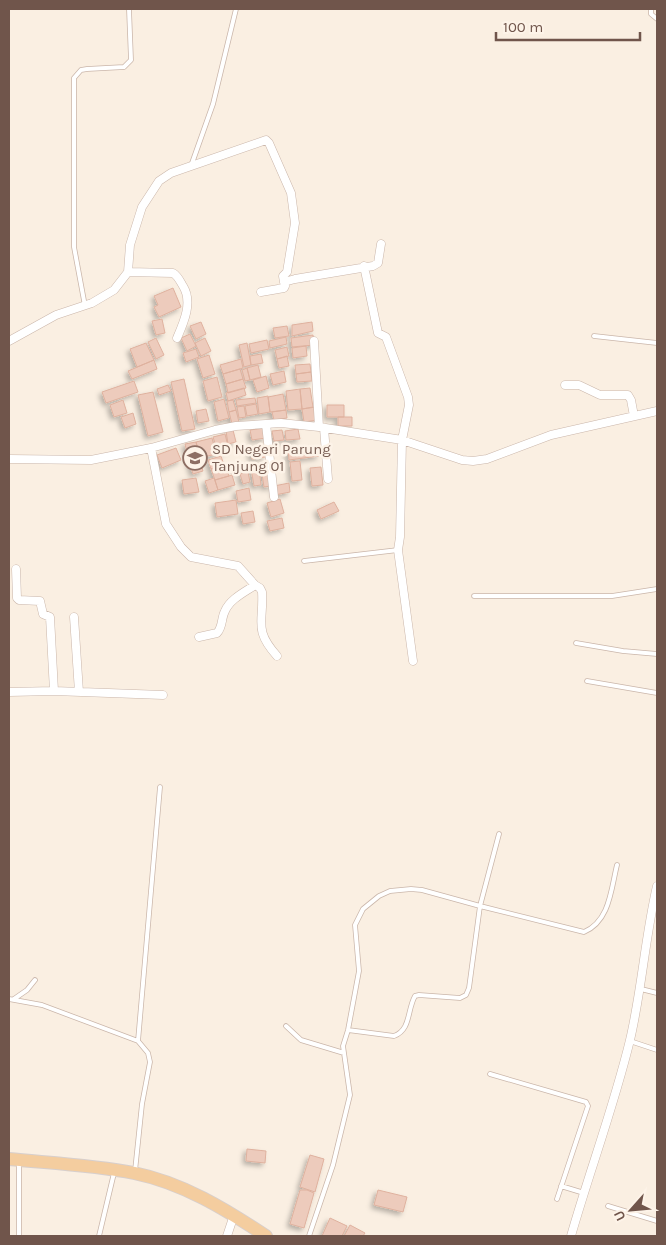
<svg xmlns="http://www.w3.org/2000/svg" width="666" height="1245" viewBox="0 0 666 1245" font-family="Karla,sans-serif">
  <defs>
    <filter id="shadow"><feDropShadow dx="-3" dy="3" stdDeviation="2.5" flood-color="#0004"/></filter>
  </defs>
  <rect width="100%" height="100%" fill="#faefe2"/>
  <!-- building -->
  <path fill="#edcbbc" stroke="#dfb19e" filter="url(#shadow)" d="M173 288 181 307 159 317 154 307 158 305 154 296Z
    M162 319 165 333 156 335 152 321Z
    M201 322 206 334 196 339 190 326Z
    M312 322 313 331 292 336V325Z
    M287 326 289 336 275 338 273 328Z
    M190 334 196 346 187 351 181 338Z
    M313 335 314 345 292 347 291 338Z
    M286 337 287 344 270 348 269 341Z
    M156 338 164 355 156 359 148 342Z
    M205 338 211 351 201 356 195 343Z
    M267 340 269 349 251 353 249 344Z
    M146 343 154 360 137 367 130 349Z
    M247 343 251 365 244 367 239 345Z
    M306 346 307 356 293 358 292 348Z
    M287 347 289 356 277 359 275 350Z
    M196 349 199 357 186 362 183 353Z
    M261 354 263 363 251 365 250 356Z
    M209 355 215 374 203 378 197 359Z
    M287 356 289 366 279 368 277 359Z
    M241 359 243 368 223 374 220 365Z
    M154 360 157 369 132 379 128 371Z
    M310 364 311 372 296 374 295 365Z
    M258 365 261 377 250 380 247 368Z
    M247 368 250 380 245 381 242 370Z
    M240 369 243 379 226 384 223 374Z
    M284 371 286 382 273 385 270 374Z
    M311 372 312 381 297 382 296 374Z
    M266 376 269 388 257 392 253 380Z
    M217 377 222 397 208 401 203 381Z
    M184 379 195 429 182 431 171 382Z
    M243 379 246 388 228 393 226 384Z
    M134 381 138 392 106 403 102 392Z
    M168 385 171 391 159 395 157 389Z
    M244 388 246 395 228 401 226 393Z
    M310 388 313 407 302 409 300 389Z
    M300 389 302 409 288 410 286 391Z
    M153 392 163 432 148 436 138 395Z
    M283 394 286 410 270 412 268 397Z
    M268 396 270 412 259 414 257 398Z
    M255 398 256 403 237 406 236 400Z
    M224 399 229 418 218 421 214 402Z
    M123 400 127 413 114 417 110 405Z
    M233 400 236 410 229 412 227 401Z
    M256 404 258 414 247 416 245 406Z
    M327 405H344V417H327Z
    M244 406 246 417 239 418 237 407Z
    M316 407 318 420 304 422 302 409Z
    M206 409 209 421 198 423 196 411Z
    M236 410 239 422 232 424 229 412Z
    M286 410 287 418 274 420 272 412Z
    M133 413 136 424 125 428 121 417Z
    M338 417H352V426H338Z
    M264 428 266 438 252 440 250 430Z
    M298 429 300 439 286 440 285 431Z
    M233 430 236 442 228 444 226 431Z
    M282 430 284 440 274 441 272 431Z
    M225 434 229 450 218 453 213 437Z
    M212 438 216 454 200 458 196 442Z
    M196 442 200 458 189 461 185 444Z
    M264 447 265 457 252 459 250 448Z
    M317 447 319 456 289 460 288 450Z
    M176 448 181 460 162 468 157 455Z
    M221 456 224 465 211 469 208 460Z
    M199 459 203 471 193 474 189 461Z
    M300 461 302 480 292 481 290 462Z
    M245 463 247 469 236 472 234 466Z
    M225 465 229 476 215 480 211 469Z
    M259 467 261 485 254 486 251 468Z
    M269 467 272 486 264 487 261 468Z
    M321 467 323 485 312 486 310 468Z
    M248 472 250 482 243 484 240 474Z
    M232 475 235 485 218 490 215 480Z
    M196 478 199 492 184 494 182 480Z
    M214 478 218 490 209 493 205 481Z
    M289 483 290 492 275 495 274 486Z
    M249 488 251 500 238 502 236 491Z
    M280 499 284 513 271 517 267 503Z
    M236 500 238 514 217 517 215 503Z
    M334 502 339 511 321 519 317 510Z
    M253 511 255 522 243 524 241 513Z
    M282 518 284 528 270 531 267 521Z
    M247 1149 266 1151 265 1163 246 1161Z
    M310 1155 324 1159 315 1192 300 1187Z
    M300 1190H307L314 1193 304 1228 290 1224Z
    M378 1190 407 1197 403 1212 374 1205Z
    M330 1218 347 1226 342 1236H322Z
    M350 1225 365 1233 363 1236H344Z"/>
  <g fill="none" stroke-linecap="round" stroke-linejoin="round">
    <!-- lane casing -->
    <g stroke="#cab6aa" stroke-width="5.5">
      <path id="lane" d="M651 9V14L657 19
        M191 166 213 104 236 9
        M85 306 74 247V78L81 70 87 69 124 67 131 60 129 9
        M594 336 657 343
        M304 561 398 550
        M474 596H612L657 589
        M576 643 623 651 657 654
        M587 681 657 693
        M641 989 657 993
        M9 999 42 1005 138 1041 148 1053 150 1062 142 1104 135 1171
        M14 999 27 990 35 980
        M286 1026 301 1040 344 1053
        M348 1030 394 1036C411 1030 407 1010 415 996L419 995 460 998 466 995 469 988 480 906 499 834
        M138 1041 160 787
        M630 1041 657 1050
        M490 1074 586 1102 588 1106 557 1199
        M561 1186 584 1193
        M608 1206 657 1221
        M19 1236V1161
        M99 1236 114 1173
        M309 1236 333 1165 350 1095 343 1046 348 1030 359 971 355 925 363 909 379 896 390 891 411 889 422 890 480 906 584 932C610 921 611 889 617 865"/>
    </g>
    <!-- street casing -->
    <g stroke="#cab6aa" stroke-width="9">
      <path id="street" d="M364 266 378 333 386 337 408 397 409 405 402 440 400 537 398 550 413 661
        M128 272 173 273C178 276 180 281 183 286 193 302 184 322 177 338
        M261 292 284 288 285 286 284 282 295 279 373 266 378 263 381 244
        M9 341 56 315 92 303 114 290 128 272 130 245 142 207 159 181 171 173 266 140 269 143 291 193 295 223 287 272 283 276 284 282
        M314 341 319 427
        M565 385H579L600 395H628L631 400 634 416
        M266 424 274 497
        M324 428 328 479
        M151 448 166 524 181 547 191 557 238 566 255 585
        M9 459 91 460 151 448 215 430 236 426 281 423 319 427 402 440 462 460 473 461 487 459 551 435 657 411
        M16 569 17 598 19 600 40 601 43 614 50 617 54 691
        M74 617 79 692
        M199 637 217 633C223 627 221 618 225 611 230 599 245 592 255 585L260 588 262 592C264 622 253 629 277 656
        M9 692 54 691 163 695
        M227 1236 234 1215
        M571 1236C590 1170 614 1106 630 1040 642 989 645 937 657 886"/>
    </g>
    <!-- primary casing -->
    <g stroke="#d7cfcd" stroke-width="14">
      <path id="primary" d="M9 1159C50 1163 93 1165 134 1173 183 1183 225 1209 266 1236"/>
    </g>
    <!-- lane -->
    <use href="#lane" stroke="#fff" stroke-width="4"/>
    <!-- street -->
    <use href="#street" stroke="#fff" stroke-width="8"/>
    <!-- primary -->
    <use href="#primary" stroke="#f4cd9f" stroke-width="12"/>
  </g>
  <!-- icons -->
  <defs>
    <g id="school-ring" transform="scale(1.25)"><circle r="9.5" fill="#fdf3e8" stroke="#8d6e63" stroke-width="1.5"/><path d="M0-5L7-2L0 1L-7-2ZM-4 1L0 2.5L4 1V4Q0 6-4 4Z" fill="#8d6e63"/></g>
  </defs>
  <g fill-rule="evenodd">
    <use href="#school-ring" x="195" y="458"/>
  </g>
  <g text-anchor="middle" dominant-baseline="central" stroke-width="5" stroke-linejoin="round" paint-order="stroke">
    <!-- education labels -->
    <g font-size="15" fill="#785e54" stroke="#fdf3e8" text-anchor="start">
      <text x="212" y="449">SD Negeri Parung<tspan x="212" dy="17">Tanjung 01</tspan></text>
    </g>
  </g>
  <!-- border -->
  <rect width="666" height="1245" fill="none" stroke="#70554b" stroke-width="20"/>
  <!-- north arrow -->
  <g transform="translate(631 1210) rotate(243)" stroke="#fdf3e8" stroke-width="4" paint-order="stroke">
  <path d="M0-4L9 19L0 12L-9 19Z" fill="#70554b"/>
  <text y="-8" font-size="14" font-weight="bold" text-anchor="middle" fill="#70554b">U</text>
  </g>
  <!-- scale -->
  <path d="M496 32v8h144v-8" fill="none" stroke="#70554b" stroke-width="2.5"/>
  <text x="503" y="32" font-size="15" fill="#70554b" stroke="#fdf3e8" stroke-width="4" paint-order="stroke">100 m</text>
</svg>
